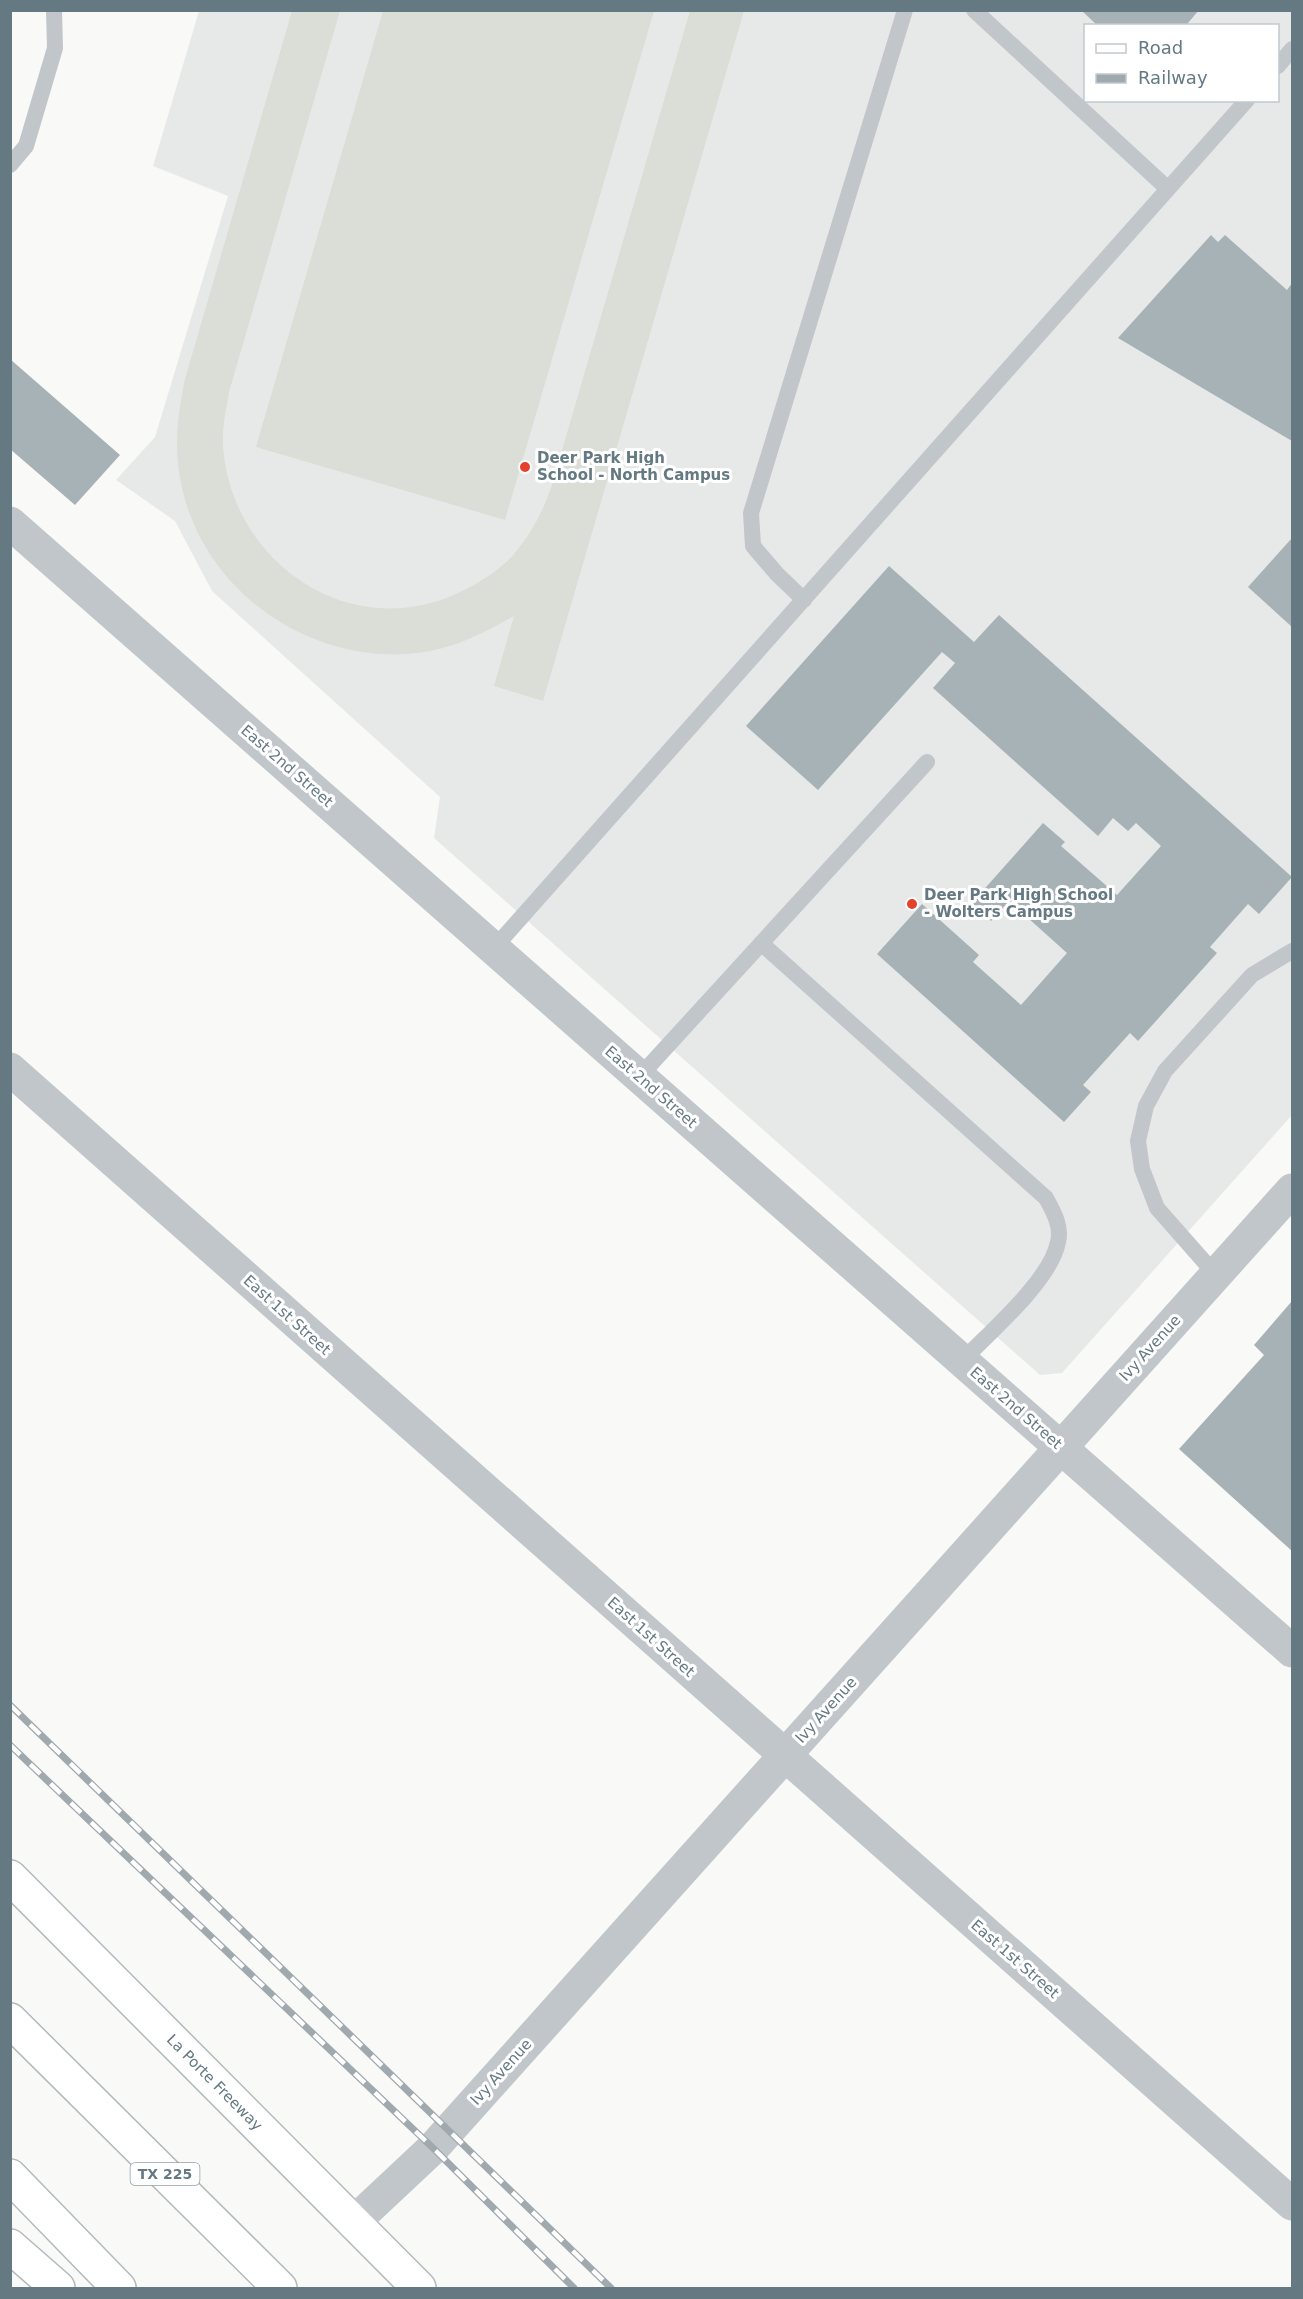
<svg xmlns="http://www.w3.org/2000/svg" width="1303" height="2299" viewBox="0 0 1303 2299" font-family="'DejaVu Sans',sans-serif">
  <rect width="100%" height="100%" fill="#f9f9f7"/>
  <!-- built -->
  <path fill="#e7e9e8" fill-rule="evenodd" d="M199 11H1292V1115L1062 1373 1040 1375 434 838 440 797 212 591 175 521 116 480 155 437 228 196 153 166ZM1086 26H1278V100H1086Z"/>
  <!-- pitch -->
  <path fill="#daded6" d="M292 11H340L229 392C226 410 222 428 223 446 231 562 349 644 458 593 478 584 499 571 514 554 531 534 542 513 551 488L690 11H744L543 701 494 686 514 616C487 631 461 645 430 651 317 672 200 593 180 478 174 445 178 412 185 379Z
    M383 11H654L505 520 256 447Z"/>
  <!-- building -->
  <path fill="#a7b2b6" d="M1081 10H1199L1188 23 1190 26H1098Z
    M1211 235 1218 242 1225 235 1287 290 1292 283V441L1118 338Z
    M10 359 120 455 75 505 10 449Z
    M1292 538V627L1248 587Z
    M889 566 974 642 999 615 1292 877 1259 914 1248 904 1210 947 1217 953 1138 1041 1130 1033 1083 1085 1091 1092 1064 1122 877 954 922 904 979 955 973 962 1021 1005 1067 953 1009 901 991 921 971 904 1043 823 1065 842 1061 846 1117 895 1161 846 1136 823 1128 831 1113 818 1098 836 933 688 955 663 942 652 818 790 746 726Z
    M1292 1301V1551L1179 1449 1264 1355 1254 1345Z"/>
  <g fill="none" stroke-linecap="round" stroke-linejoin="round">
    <!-- secondary casing -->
    <g stroke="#b2babe" stroke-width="36">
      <g id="secondary">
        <path id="s1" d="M10 1877 419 2288"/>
      </g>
    </g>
    <!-- highway casing -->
    <g stroke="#b3b9bc" stroke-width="36">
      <path id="highway" d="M10 2020 280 2288
        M10 2176 119 2288
        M10 2246 58 2288"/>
    </g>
    <!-- lane -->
    <path stroke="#c0c6c9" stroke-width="16" d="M974 10 1168 189
      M1278 66 1292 49
      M10 165 26 146 55 48 54 10
      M804 600 777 574 753 546 751 513 905 10
      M761 943 1046 1198C1053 1211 1062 1226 1058 1242 1051 1280 990 1332 962 1361
      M494 948 1247 100
      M639 1077 927 762
      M1216 1275 1157 1208 1142 1169 1138 1141 1146 1106 1165 1071 1252 975 1292 951"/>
    <!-- street -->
    <path stroke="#c0c6c9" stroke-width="33" d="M10 523 1292 1651
      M10 1069 1292 2204
      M353 2223 433 2148 1292 1190"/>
    <!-- secondary -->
    <use href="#secondary" stroke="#fff" stroke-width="33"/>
    <!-- highway -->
    <use href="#highway" stroke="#fff" stroke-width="33"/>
    <!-- rail casing -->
    <g stroke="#9fa9ae" stroke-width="7">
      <path id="rail" d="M10 1705 611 2288
        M10 1745 433 2148 574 2288"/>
    </g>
    <!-- rail -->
    <use href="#rail" stroke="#fff" stroke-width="4.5" stroke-dasharray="14" stroke-linecap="butt"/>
  </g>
  <!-- markers -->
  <g fill="#e5412b" stroke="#fff" stroke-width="2">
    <circle cx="525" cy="467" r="6"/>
    <circle cx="912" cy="904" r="6"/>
  </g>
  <g text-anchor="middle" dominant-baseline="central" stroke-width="6" stroke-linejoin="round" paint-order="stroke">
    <!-- shield labels -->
    <rect fill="#fff" stroke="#92a1a8" stroke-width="1.5" x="130.5" y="2163" width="69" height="22" rx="4.5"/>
    <g font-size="14" font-weight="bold" fill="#647982">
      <text x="165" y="2174">TX 225</text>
    </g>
    <!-- poi labels -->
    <g font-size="15" font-weight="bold" fill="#647982" stroke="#fff" text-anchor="start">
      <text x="537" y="458">Deer Park High<tspan x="537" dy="17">School - North Campus</tspan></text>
      <text x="924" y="895">Deer Park High School<tspan x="924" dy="17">- Wolters Campus</tspan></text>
    </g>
    <!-- street labels -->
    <g font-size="15" fill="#647982" stroke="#fff">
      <text transform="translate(287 766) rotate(41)">East 2nd Street</text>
      <text transform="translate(651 1087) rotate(41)">East 2nd Street</text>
      <text transform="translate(287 1315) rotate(42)">East 1st Street</text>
      <text transform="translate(1150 1348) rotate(-48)">Ivy Avenue</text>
      <text transform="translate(1016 1408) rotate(41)">East 2nd Street</text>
      <text transform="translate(651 1637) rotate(42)">East 1st Street</text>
      <text transform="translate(826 1710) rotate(-48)">Ivy Avenue</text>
      <text transform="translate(1015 1959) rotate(41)">East 1st Street</text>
      <text transform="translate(501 2072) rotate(-48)">Ivy Avenue</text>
      <text stroke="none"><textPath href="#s1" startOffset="290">La Porte Freeway</textPath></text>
    </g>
  </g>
  <!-- border -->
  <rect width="1303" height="2299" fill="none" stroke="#647982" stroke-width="24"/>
  <!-- legend -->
  <rect x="1084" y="24" width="195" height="78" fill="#ffffff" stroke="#c1c9cd" stroke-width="1.5"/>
  <rect x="1096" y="44" width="30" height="9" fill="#ffffff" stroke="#c1c9cd" stroke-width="1.5"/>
  <text x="1138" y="54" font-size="18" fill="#647982">Road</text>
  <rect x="1096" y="74" width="30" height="9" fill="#9fa9ae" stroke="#c1c9cd" stroke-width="1.5"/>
  <text x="1138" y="84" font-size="18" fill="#647982">Railway</text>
</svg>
